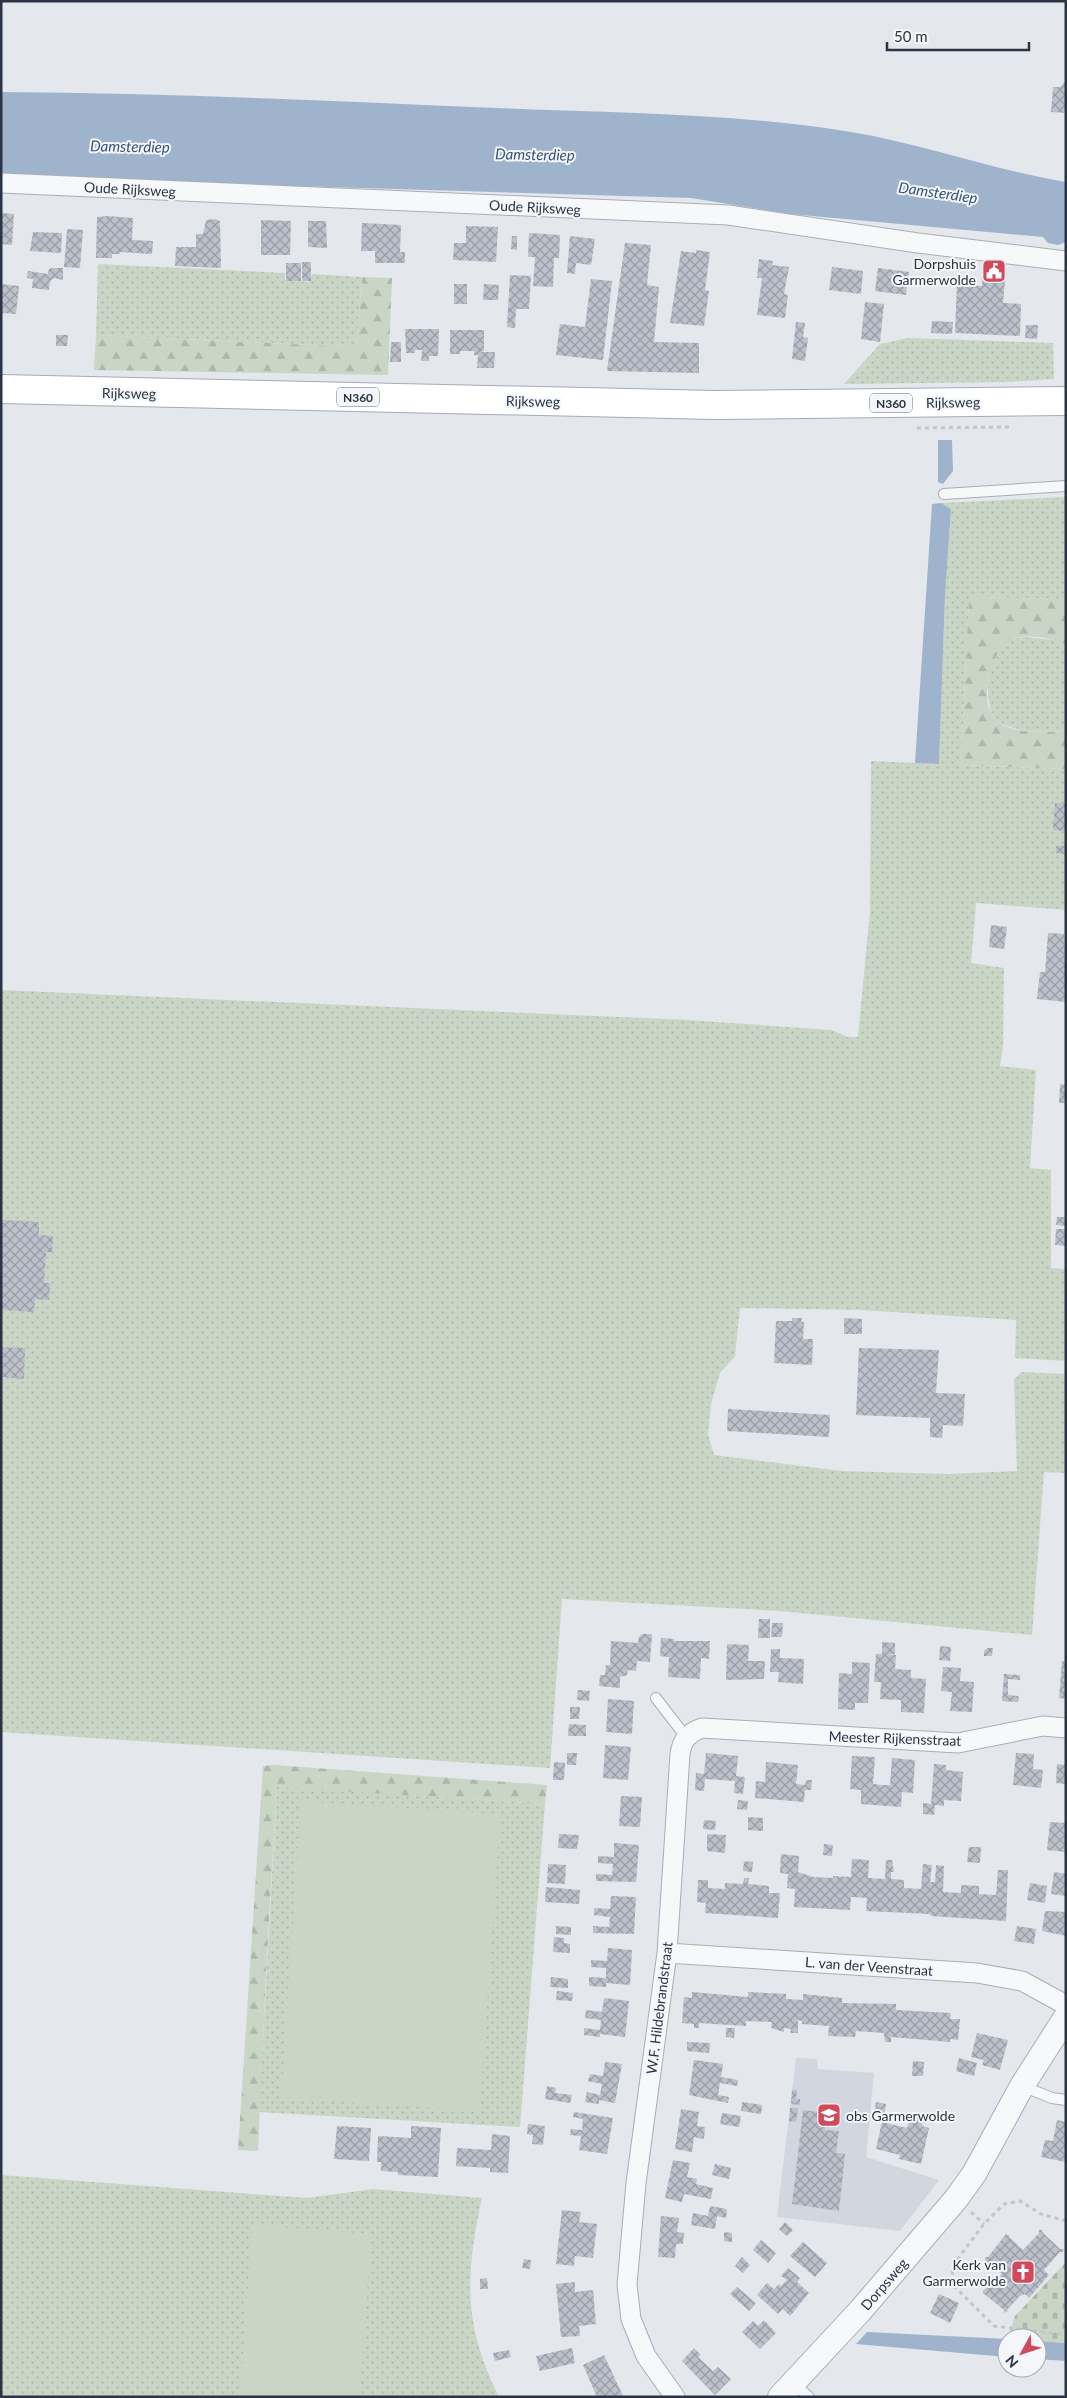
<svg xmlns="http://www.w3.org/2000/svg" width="1067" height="2398" viewBox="0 0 1067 2398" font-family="Lato,sans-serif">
  <defs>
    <pattern id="grass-dots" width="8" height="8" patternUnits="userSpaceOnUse" patternTransform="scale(1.25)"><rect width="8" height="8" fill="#c9d6c5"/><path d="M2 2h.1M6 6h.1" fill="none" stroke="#adb8ab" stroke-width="1.8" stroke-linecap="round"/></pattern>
    <pattern id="forest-firs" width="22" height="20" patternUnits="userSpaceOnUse" patternTransform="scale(1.25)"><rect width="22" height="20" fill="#c9d6c5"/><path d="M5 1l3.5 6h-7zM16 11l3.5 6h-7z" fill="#adb8ab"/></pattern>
    <pattern id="cemetery-stones" width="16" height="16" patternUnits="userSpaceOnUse" patternTransform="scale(1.25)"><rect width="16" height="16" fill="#c9d6c5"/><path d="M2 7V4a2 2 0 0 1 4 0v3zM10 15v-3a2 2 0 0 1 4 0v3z" fill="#adb8ab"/></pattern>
    <pattern id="building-cross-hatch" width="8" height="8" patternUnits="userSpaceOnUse" patternTransform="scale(1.25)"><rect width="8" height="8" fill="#bbc0ca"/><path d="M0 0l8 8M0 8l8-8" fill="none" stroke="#989da6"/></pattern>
  </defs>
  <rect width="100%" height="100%" fill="#e4e7ec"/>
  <!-- built -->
  <path fill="#d2d6de" d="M796 2058 817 2059 818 2069 874 2073 866 2157 939 2180 900 2231 777 2217Z"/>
  <!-- grass -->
  <path fill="url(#grass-dots)" d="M98 264 285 273V280L310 282 312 274 362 277 356 347 96 335Z
    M908 338 1053 343 1054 379 1007 382 844 384 880 344Z
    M1066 497V599L969 597 961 765 1066 769V910L976 903 971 963 1004 968 1003 1046 1000 1066 1036 1070 1030 1168 1051 1170V1268L1066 1269V1361L1015 1358 1016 1320 860 1310 740 1308 735 1356 720 1373 711 1404 708 1434 714 1455 842 1471 948 1474 1017 1471 1014 1379 1022 1372 1066 1374V1473L1044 1472 1032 1635 780 1611 562 1599 550 1768 1 1732V990L688 1020 832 1030 847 1037H858L870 911 871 761 939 764 945 596 951 509 941 503Z
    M1024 637 1055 640 1066 644V731C1044 732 1021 734 1001 723 979 710 987 652 1009 640 1013 638 1020 638 1024 637Z
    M277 1786 545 1804 520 2127 259 2112Z
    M1 2175 307 2198 373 2189 482 2198C465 2276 463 2324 499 2397H1Z"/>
  <!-- forest -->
  <path fill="url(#forest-firs)" d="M362 277 392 278 388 375 94 370 96 335 356 347Z
    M969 597 1066 599V644C1051 638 1025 633 1010 640 993 648 984 689 988 706 990 710 996 719 999 722 1014 735 1047 732 1066 731V769L961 765Z
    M274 1765 547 1785 545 1804 277 1787C269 1908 263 2030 258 2151L238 2150 263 1766Z"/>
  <!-- cemetery -->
  <path fill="url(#cemetery-stones)" d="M1066 2262V2343L1037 2341V2338L1007 2339 1015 2316Z"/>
  <!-- pitch -->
  <path fill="#c9d6c5" d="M301 1801 500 1814 480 2111 281 2098Z
    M252 2225 371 2234 360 2397H240Z"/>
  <!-- water -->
  <path fill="#9fb4cc" d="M1 92C166 93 331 101 496 108 615 113 734 113 851 132 924 144 993 170 1066 182V242L1058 245 1048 243 1043 237 790 214 691 198 1 177Z
    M938 440H952L953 471 943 484 938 482Z
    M941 503 951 509 945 596 939 764 915 763 932 504Z
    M867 2332 1007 2339V2357L856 2344Z
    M1037 2341 1066 2343V2361L1037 2359Z"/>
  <!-- building -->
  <path fill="url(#building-cross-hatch)" d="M1066 81V113L1051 112 1053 87H1060Z
    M1 213 14 214 12 245 1 244Z
    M108 216 133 218 132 240 153 241 152 254 120 252V254H112V258H96L97 217Z
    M215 219 220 221 221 268 175 266 176 247H196V234H203L206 220Z
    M261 220 291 221 290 255H261Z
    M308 221H326L327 248 308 247Z
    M362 223 401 225 400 252H405V263H375V251H361Z
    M466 226 498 227 496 262 453 260 454 243H466Z
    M67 229 83 230 80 268 64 267Z
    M33 232 62 233 61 253 30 251Z
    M529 233 560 235 559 258H554L553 287 533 286 535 257H528Z
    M512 236H517V250L511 249Z
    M570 236 595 239 591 265 576 263 575 274 567 273Z
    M625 243 651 245 647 285 659 287 654 342 699 343V373L607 371Z
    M696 250 710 252 705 290 709 291 704 326 670 323 681 251 696 253Z
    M759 259 773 261 772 265 789 267 784 294 788 295 785 318 757 315 762 278H757Z
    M302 262H311V281H302Z
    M286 263H301V281H286Z
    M832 267 863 271 861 294 829 290Z
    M983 267 1006 268 1003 303 1021 304 1020 336 955 333 957 284 982 286Z
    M52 268H63V280L54 278 50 281 49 290 32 288 33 279 27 278 28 271 48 274 49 269Z
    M878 268 909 272 906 295 875 291Z
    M510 275 531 276 529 309H516L515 328 507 327Z
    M591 279 612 281 603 360 556 355 560 324 585 327Z
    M1 284 19 286 16 314 1 313Z
    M454 284H467V304H454Z
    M484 284 499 285 498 300H483Z
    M865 302 884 304 880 342 861 339Z
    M932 321 953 322 952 334 931 333Z
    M796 322 805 323 803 337 808 338 805 361 792 359Z
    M1026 325H1038L1037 339 1025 338Z
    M405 329H439L438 356H429V361H421L422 350H415V353H406Z
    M450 330H484V351L480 352H495L494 368H477L478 355H474V351H460V354H450Z
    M56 335H68L67 346H56Z
    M391 342H401V362H390Z
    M1055 803 1066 804V831L1053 830Z
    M1056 846H1066V854L1056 853Z
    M991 925 1007 927 1004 949 989 947Z
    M1048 933 1064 934 1066 1002 1037 999 1040 972H1045Z
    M1060 1084 1066 1085V1103H1059Z
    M1057 1217H1066V1226L1056 1225Z
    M1 1220 39 1222V1235L53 1236 52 1252H46L44 1283H50L49 1300 35 1299 34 1312 1 1310Z
    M1056 1229H1066V1246L1055 1245Z
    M792 1318H802L801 1322H804L803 1339H813L812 1365 774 1363 776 1321H792Z
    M844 1318 862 1319V1334H844Z
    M1 1347 25 1348 24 1379 1 1377Z
    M859 1348 939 1350 936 1393 965 1394 963 1426 943 1425 942 1438 930 1437V1418L856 1415Z
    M728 1409 830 1415 829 1437 727 1431Z
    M759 1619H770V1638H758Z
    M772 1623H783L782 1637H771Z
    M642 1634H652L650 1662 637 1661 636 1671 628 1670 627 1675 620 1677V1688L599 1686 600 1675H605L606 1665H610L611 1641 638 1643 639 1637Z
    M661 1638 674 1639V1641H710L709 1659 701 1658 700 1679 668 1677 669 1657 660 1656Z
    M882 1642 895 1643V1654H885L896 1655 895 1669 911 1670V1678L926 1679 924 1713 901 1712V1700L880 1699 881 1682H874L876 1654H882Z
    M727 1644 749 1645 748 1661H765L764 1679 726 1680Z
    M940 1646 951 1647 950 1661 939 1660Z
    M987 1648H993L992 1656H984V1651Z
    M771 1649H780V1658L804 1659 803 1684 778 1682 779 1672H770Z
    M1062 1661H1066V1699L1059 1698Z
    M852 1662 870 1663 868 1703H855V1710L838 1709 839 1673 852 1674Z
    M943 1667 961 1668 960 1681 974 1682 972 1712 950 1711 952 1692 941 1691Z
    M1004 1674 1020 1675V1680L1008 1679V1695L1019 1696 1018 1702 1002 1701Z
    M578 1690 590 1691 589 1701 577 1700Z
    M608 1699 634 1701 632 1734 606 1732Z
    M570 1707H580L579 1719H570Z
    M569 1724 586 1725V1736H568Z
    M605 1745 631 1747 628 1780 603 1778Z
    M567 1753H577L576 1765H567Z
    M706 1753 738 1756 736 1776 745 1777 743 1794 734 1793 735 1781 705 1779 704 1791 695 1790 696 1773 704 1774Z
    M1016 1753 1034 1754 1033 1769 1043 1770 1041 1788 1013 1785Z
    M852 1756 875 1757 873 1784 882 1785H890L892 1758 915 1760 913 1793 902 1792 901 1807 861 1804V1790L850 1789Z
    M554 1762 565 1763 564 1780H553Z
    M766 1762 798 1765 796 1784 805 1785 806 1780H812L811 1790H805L804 1802 755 1798 756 1781 765 1782Z
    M934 1764 946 1765V1770L963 1772 961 1801 944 1800V1806L935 1805 934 1815 923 1814V1803L931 1804Z
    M1057 1764 1066 1765V1784L1056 1783Z
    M621 1796 642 1797 640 1827 619 1826Z
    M738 1800 748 1801 747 1810 737 1809Z
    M748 1817 763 1818V1831L748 1830Z
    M704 1820 716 1821 715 1830 703 1829Z
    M1050 1822 1066 1823V1852L1047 1850Z
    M559 1834 579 1835 577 1849 558 1848Z
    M707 1834 726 1835 725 1853 707 1851Z
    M614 1843 639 1845 636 1882 596 1881V1874L612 1875 613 1864 598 1863V1856L614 1857Z
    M824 1844 833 1845 832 1856 823 1855Z
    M969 1847H981L980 1863 967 1862Z
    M781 1854 799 1856 798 1872 813 1877 833 1878V1876L851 1877 852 1859 869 1860 868 1878 885 1879 886 1860H892L894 1872H891V1879L904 1880V1888L921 1889 923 1864 932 1865 930 1882H935L936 1865 944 1866 943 1892 961 1893V1885L979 1886V1894L996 1895 998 1870H1008L1006 1921 931 1916 930 1914 866 1911 867 1898 851 1897 850 1910 794 1907 795 1889 787 1888 788 1874 780 1873Z
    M744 1861 753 1862 752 1872 743 1871Z
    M548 1864 566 1865 565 1884 547 1883Z
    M1054 1872 1066 1874V1896L1051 1894Z
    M744 1878H749L748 1884 769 1886V1893H780L778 1918 705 1913 706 1903 697 1902 698 1880H708V1888L725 1889V1883L743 1884Z
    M1030 1883 1047 1886 1045 1903 1027 1900Z
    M546 1887 580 1890 579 1904 545 1902Z
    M611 1896 636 1897 634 1934 593 1933V1926L609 1927 610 1917 594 1915V1908L610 1909Z
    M1045 1911 1066 1912V1936L1042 1931Z
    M556 1926 571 1927V1935L556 1934Z
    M1017 1926 1036 1929 1034 1944 1014 1941Z
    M554 1937 564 1938V1943L570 1944V1953L553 1952Z
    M608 1948 632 1950 630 1985 606 1983V1987L589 1986V1977L606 1978V1968L591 1967V1960L607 1961Z
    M551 1977 568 1979V1988L550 1987Z
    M557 1991 573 1993 572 2001 556 2000Z
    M692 1992 748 1997V1992L786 1994V1999L803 2000V1994L842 1998V2003L896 2004V2010L951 2013 950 2019H960L958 2040 950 2039V2042L891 2037V2042H885L884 2033 856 2031 855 2037 828 2036 829 2026 802 2024V2021L798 2020V2033H790L791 2029 784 2028V2032L771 2028 772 2022 746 2021V2026L699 2023V2028H694V2024L682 2023 684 1997 692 1998Z
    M604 1998 629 2001 625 2037 600 2034V2037L584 2035V2028L600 2030 601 2020 585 2018 586 2010 602 2012Z
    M726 2028H735L734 2038 726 2037Z
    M977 2033 1008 2040 1000 2070 982 2065 984 2060 971 2057Z
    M687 2042 710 2043 709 2053 687 2051Z
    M959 2058 977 2063 974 2076 956 2071Z
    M694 2060 723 2064 721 2077 738 2080 737 2086 720 2083 718 2095 729 2097 728 2103 689 2095Z
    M913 2061 924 2062 923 2076H912Z
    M605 2062 622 2064 615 2103 599 2100V2104L585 2102 587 2092 600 2095 602 2084 588 2081 590 2074 603 2076Z
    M547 2086 556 2088 555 2093 572 2095 570 2103 545 2099Z
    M792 2090H797L796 2099H800V2105L791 2104Z
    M742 2102 762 2105 761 2114 741 2111Z
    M876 2102 886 2104 884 2116 874 2114Z
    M790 2108H798L796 2122 789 2121Z
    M681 2109 699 2112 697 2126 705 2127 704 2139 694 2137 692 2152 675 2149Z
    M803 2110 827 2113 825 2130 839 2131 836 2153 845 2154 839 2211 792 2204Z
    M574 2112 613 2118 607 2154 579 2150 581 2136 570 2135 571 2129 582 2130 583 2119 573 2117Z
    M722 2113 741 2116 739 2127 720 2124Z
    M940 2113 956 2116 955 2121 939 2118Z
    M911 2117 923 2119 922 2126 929 2128 921 2164 899 2159 900 2155 876 2149 882 2122 907 2128Z
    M1057 2120 1066 2122V2162L1041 2157 1045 2140 1053 2141Z
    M528 2124 545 2126 543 2145 532 2144 533 2135 527 2134Z
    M337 2126 371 2128 369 2161 334 2159Z
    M411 2126 441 2128 438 2177 398 2175V2172L381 2171V2162H377L378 2136 411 2138Z
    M492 2134 510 2136 508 2173 490 2172V2168L456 2166 457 2148 491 2150Z
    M673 2160 690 2163 687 2177 697 2179 696 2184 713 2188 711 2199 684 2194 682 2202 665 2198Z
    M715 2164 731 2168 729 2179 712 2175Z
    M710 2206 727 2209 726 2218 717 2216 715 2229 691 2225 693 2213 708 2216Z
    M562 2210 581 2212 579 2222 597 2224 593 2258 575 2256 574 2266 556 2264Z
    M661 2216 679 2218 677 2232 684 2233 683 2244H676L675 2258 658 2257Z
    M785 2222 793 2230 787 2236 779 2229Z
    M1039 2230H1042V2232L1060 2249H1064L1063 2252H1060L1044 2270 1049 2275 1029 2298 1025 2294 1020 2296 1007 2310 1008 2311 1004 2313V2310L983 2293V2291L1002 2274 985 2260V2257H988L1006 2234 1010 2236 1009 2237 1023 2250 1039 2233Z
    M724 2232 732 2233V2242L724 2241Z
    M761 2240 776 2253 768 2263 753 2250Z
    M803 2242 827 2263 815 2277 790 2256Z
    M742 2257 750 2265 743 2273 735 2266Z
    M524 2259 531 2260 530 2269 522 2268Z
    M788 2268 800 2278 797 2282 809 2293 790 2316 783 2309 778 2314 757 2295 767 2283 774 2289 779 2284 781 2286 787 2280 781 2276Z
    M487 2278 488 2289H480V2279Z
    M575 2282V2292L593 2290 596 2324 579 2326 580 2336 561 2337 556 2284Z
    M737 2287 756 2303 749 2311 730 2294Z
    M939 2294 959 2303 950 2323 930 2313Z
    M764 2320 776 2333 760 2349 742 2332 753 2321 758 2326Z
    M572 2348 575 2363 540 2371 536 2356Z
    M694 2348 701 2355 698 2357 713 2371 718 2367 731 2379 715 2395 682 2361Z
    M509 2350 511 2357 495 2361 493 2353Z
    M604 2355 623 2396 620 2397H597L583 2365Z"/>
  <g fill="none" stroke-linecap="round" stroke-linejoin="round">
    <!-- service casing -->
    <g stroke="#a9aeb7" stroke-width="12">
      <path id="service" d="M944 494 1066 486
        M656 1698 686 1737
        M1022 2086 1052 2098 1066 2100
        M793 2383 809 2397"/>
    </g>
    <!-- minor casing -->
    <g stroke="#a9aeb7" stroke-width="21">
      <path id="minor" d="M1 183 728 215 918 243 1066 261
        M667 1953 977 1973 1022 1981 1066 2005
        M675 2397 646 2356 631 2319 627 2285 636 2183 667 1953 680 1754C682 1740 688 1733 702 1728L958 1743 1043 1726 1066 1728"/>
    </g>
    <!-- tertiary casing -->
    <g stroke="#a9aeb7" stroke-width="26">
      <path id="tertiary" d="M780 2397 860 2311 956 2199 974 2174 1022 2086 1066 2017"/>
    </g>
    <!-- primary casing -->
    <g stroke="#a3abb8" stroke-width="30">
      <path id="primary" d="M1 389 715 405 1066 401"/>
    </g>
    <!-- path -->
    <path stroke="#c2c5cb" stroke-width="3" stroke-dasharray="4 4" stroke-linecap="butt" d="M917 428 1010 427
      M971 2212 984 2224
      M1066 2221 1041 2214 1020 2201 1004 2204 984 2224 954 2264 951 2280 953 2285 994 2326 1066 2335"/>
    <!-- service -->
    <use href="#service" stroke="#f7f8fa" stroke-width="10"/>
    <!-- minor -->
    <use href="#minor" stroke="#f7f8fa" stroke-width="19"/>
    <!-- tertiary -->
    <use href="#tertiary" stroke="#f7f8fa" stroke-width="24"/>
    <!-- primary -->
    <use href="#primary" stroke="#fff" stroke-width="28"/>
  </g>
  <!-- icons -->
  <defs>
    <g id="civic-square" transform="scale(1.25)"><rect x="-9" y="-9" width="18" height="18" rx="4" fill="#d1495b" stroke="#f4f6f9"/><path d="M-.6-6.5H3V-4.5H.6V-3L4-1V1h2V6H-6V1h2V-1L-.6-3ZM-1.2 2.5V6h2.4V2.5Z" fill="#fff"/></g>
    <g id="school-square" transform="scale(1.25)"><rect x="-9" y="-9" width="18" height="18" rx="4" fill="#d1495b" stroke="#f4f6f9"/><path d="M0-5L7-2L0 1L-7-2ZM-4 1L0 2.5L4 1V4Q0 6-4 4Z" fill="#fff"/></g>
    <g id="church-square" transform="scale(1.25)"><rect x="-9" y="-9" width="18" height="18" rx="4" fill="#d1495b" stroke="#f4f6f9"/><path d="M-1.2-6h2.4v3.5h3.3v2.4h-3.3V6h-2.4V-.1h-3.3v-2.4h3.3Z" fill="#fff"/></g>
  </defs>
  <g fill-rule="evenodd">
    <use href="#civic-square" x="994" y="271"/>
    <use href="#school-square" x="829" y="2115"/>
    <use href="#church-square" x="1023" y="2272"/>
  </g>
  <g text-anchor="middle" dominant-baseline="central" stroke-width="4" stroke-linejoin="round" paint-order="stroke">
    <!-- shield labels -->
    <g fill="#f4f6f9" stroke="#676e7b" stroke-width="1">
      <rect x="337" y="387.5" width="42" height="19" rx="4"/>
      <rect x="870" y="393.5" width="42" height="19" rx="4"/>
    </g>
    <g font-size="12" font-weight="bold" fill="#2b3445">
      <text x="358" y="397">N360</text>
      <text x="891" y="403">N360</text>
    </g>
    <!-- street labels -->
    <g font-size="14" fill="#2b3445" stroke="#f4f6f9">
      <text transform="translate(130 189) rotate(3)">Oude Rijksweg</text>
      <text transform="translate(535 207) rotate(3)">Oude Rijksweg</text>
      <text transform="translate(129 393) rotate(1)">Rijksweg</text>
      <text transform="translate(533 401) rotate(1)">Rijksweg</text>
      <text transform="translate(953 402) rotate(-1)">Rijksweg</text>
      <text transform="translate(895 1738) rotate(2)">Meester Rijkensstraat</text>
      <text transform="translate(869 1966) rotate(4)">L. van der Veenstraat</text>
      <text transform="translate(659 2008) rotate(-83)">W.F. Hildebrandstraat</text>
      <text transform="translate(884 2284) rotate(-49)">Dorpsweg</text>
    </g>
    <!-- poi labels -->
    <g font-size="14" fill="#2b3445" stroke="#f4f6f9" text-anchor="end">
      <text x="976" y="263">Dorpshuis<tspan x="976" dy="16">Garmerwolde</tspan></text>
      <text x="846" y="2115" text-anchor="start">obs Garmerwolde</text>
      <text x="1006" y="2264">Kerk van<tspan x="1006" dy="16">Garmerwolde</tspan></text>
    </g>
    <!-- water labels -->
    <g font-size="15" font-style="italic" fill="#34527a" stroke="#f4f6f9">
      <text transform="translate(130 146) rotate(1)">Damsterdiep</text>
      <text transform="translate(535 154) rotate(1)">Damsterdiep</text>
      <text transform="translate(938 192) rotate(8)">Damsterdiep</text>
    </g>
  </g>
  <!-- border -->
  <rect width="1067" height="2398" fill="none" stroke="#2b3445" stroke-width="5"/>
  <!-- north arrow -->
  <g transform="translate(1022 2353) rotate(230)"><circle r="24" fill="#f4f6f9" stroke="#a4a8b1"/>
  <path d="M0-4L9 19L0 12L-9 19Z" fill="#d1495b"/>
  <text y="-8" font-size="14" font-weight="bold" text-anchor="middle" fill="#2b3445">N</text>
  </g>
  <!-- scale -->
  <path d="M887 42v8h142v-8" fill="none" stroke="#2b3445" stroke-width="2.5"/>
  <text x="894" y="42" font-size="15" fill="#2b3445" stroke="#f4f6f9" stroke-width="4" paint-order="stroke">50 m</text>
</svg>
